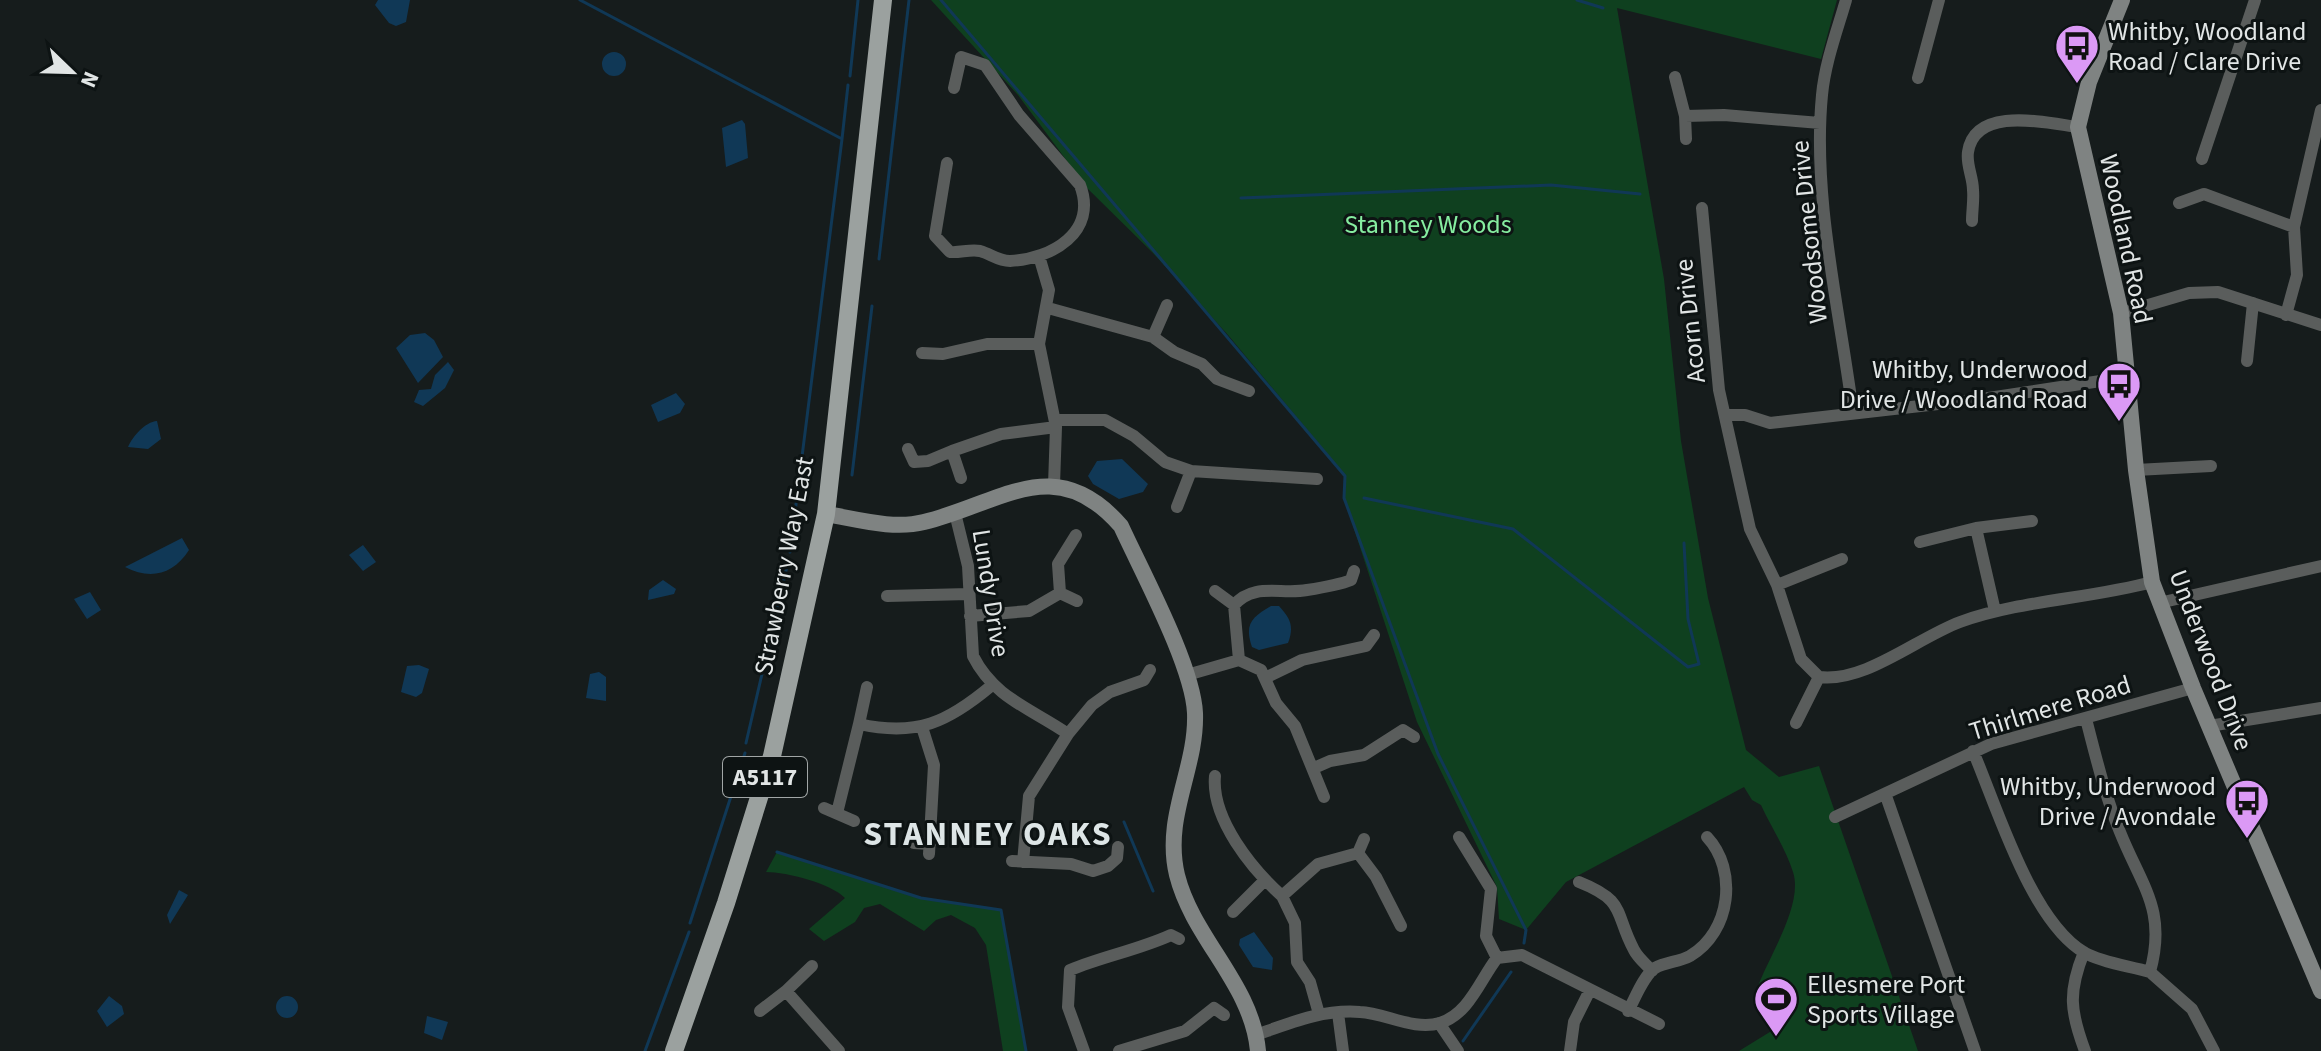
<svg xmlns="http://www.w3.org/2000/svg" width="2321" height="1051" viewBox="0 0 2321 1051" font-family="'Source Sans 3',sans-serif">
  <rect width="100%" height="100%" fill="#161c1c"/>
  <!-- green -->
  <path fill="#0f401f" d="M931 0H1837L1821 59 1617 8 1664 279 1681 441 1708 598 1746 750 1779 777 1819 766 1918 1051H1739L1783 1024 1757 989C1767 959 1804 905 1793 872 1786 849 1771 827 1761 805L1752 800 1744 787 1566 882 1526 930 1499 919 1497 887 1417 722 1344 498 1345 475 1228 335 1153 253 1087 188 1018 95Z
    M777 852 921 898 1001 910 1026 1051H1003L986 945 975 928 951 915 936 920 924 931 880 904 864 908 855 922 824 941 809 929 845 898C832 884 787 872 766 872Z"/>
  <!-- water -->
  <path fill="#103856" d="M378 0H410L406 22 396 26 389 23 375 5Z
    M602 64a12 12 0 1 1 24 0a12 12 0 1 1-24 0Z
    M742 120 745 124 748 158 726 167 722 128Z
    M425 333 434 340 443 357 418 383 396 348 410 335Z
    M448 362 454 370 445 388 423 406 414 402 419 390 431 389 435 375Z
    M676 393 685 404 680 413 658 422 651 405Z
    M157 421 161 439 148 449 128 447C133 436 145 422 157 421Z
    M1122 459 1148 484 1143 492 1119 499 1093 484 1088 476 1097 461Z
    M182 538 189 550C173 575 150 580 125 567Z
    M363 545 376 562 363 571 349 555Z
    M663 580 676 589 674 594 648 600 649 590Z
    M90 592 101 610 87 619 74 599Z
    M1271 606H1279C1291 619 1294 627 1288 643L1259 650 1252 647C1244 624 1252 617 1271 606Z
    M419 665 429 669 422 693 416 697 401 692 407 666Z
    M599 672 606 677V701L586 698 590 674Z
    M179 890 188 895 170 924 167 915Z
    M1254 932 1273 958 1272 970 1253 967 1239 945 1240 939Z
    M276 1007a11 11 0 1 1 22 0a11 11 0 1 1-22 0Z
    M109 996 122 1006 124 1014 107 1027 97 1011Z
    M427 1016 448 1022 442 1040 424 1033Z"/>
  <g fill="none" stroke-linecap="round" stroke-linejoin="round">
    <!-- stream -->
    <path stroke="#103856" stroke-width="3" d="M580 0 842 139 848 85
      M941 0 1345 476 1344 498 1438 754 1526 930 1524 943
      M1577 0 1603 8
      M850 76 858 0
      M1241 198 1551 185 1640 194
      M879 259 909 0
      M852 475 872 306
      M1364 498 1513 529 1688 667 1699 664 1688 619 1684 543
      M790 552 842 139
      M746 743 788 562
      M1124 822 1153 891
      M777 852 921 898 1001 910 1026 1051
      M690 923 745 753
      M1463 1041 1511 972
      M645 1051 689 932"/>
    <!-- street -->
    <path stroke="#5a5d5c" stroke-width="12" d="M1846 0C1837 31 1825 63 1822 95 1812 198 1840 311 1853 413
      M1675 77 1685 116
      M1918 78 1939 0
      M1686 139 1685 116 1724 115 1820 123
      M2202 159 2255 0
      M947 163 935 236 950 252C960 253 970 249 980 251 991 254 998 261 1010 261 1052 259 1098 232 1080 185L1019 115 985 65 961 57 954 88
      M2179 203 2204 194 2294 227
      M1702 208 1719 390 1750 529 1777 585 1801 659 1819 677C1865 683 1917 638 1960 622 2021 600 2089 599 2152 582
      M1972 221C1972 211 1974 200 1973 190 1973 177 1966 165 1968 152 1975 105 2047 123 2078 127
      M1039 256 1049 290 1039 344 1056 427 1054 485
      M1048 308 1153 337 1167 305
      M2121 313 2189 293 2218 292 2321 325
      M2286 315 2297 275 2294 227 2321 110
      M1153 337 1174 352 1202 364 1217 379 1249 391
      M922 353 943 354 987 344H1039
      M2247 361 2253 303
      M1725 415H1745L1770 423 1982 399 2127 377
      M1055 420H1105L1134 436 1165 462 1191 471 1317 479
      M908 449 914 462 928 461 952 451
      M2136 470 2211 466
      M961 478 952 451 1001 434 1056 427
      M1177 507 1191 471
      M955 513 968 566 973 656C994 698 1032 709 1068 734L1029 796 1023 862
      M1920 542 1976 528
      M1777 585 1842 559
      M1215 591 1234 605 1239 660
      M1060 593 1058 564 1076 535
      M887 596 969 594
      M2159 603 2321 566
      M1234 605C1254 582 1281 595 1307 590 1320 588 1339 585 1351 580L1354 571
      M1995 611 1976 528 2032 521
      M970 616 1029 611 1060 593 1077 601
      M1187 675 1239 660 1261 670 1276 703 1295 726 1324 797
      M1265 678 1302 660 1366 646 1374 635
      M867 687 859 724C917 737 948 722 991 686
      M2086 719C2096 757 2105 796 2120 832 2142 887 2167 910 2150 972L2192 1009 2214 1051
      M1796 723 1819 677
      M2209 726 2321 708
      M922 727 934 765 929 854
      M1068 734 1092 705 1110 692 1144 680 1150 670
      M1973 751C1997 807 2031 922 2085 953 2103 963 2130 966 2150 972
      M1314 768 1330 761 1364 755 1403 730 1414 737
      M1215 776C1211 819 1252 869 1282 896
      M1886 796 1975 1051
      M824 808 854 821
      M837 813 859 724
      M1835 817 1991 744 2193 688
      M1459 837 1491 889 1486 936 1497 958
      M914 843 930 844
      M1358 853 1376 877 1401 926
      M1012 861 1071 864 1093 871 1108 866 1117 858 1118 847
      M1579 882C1627 901 1614 913 1634 950 1638 958 1646 964 1652 971
      M1233 912 1265 880
      M2084 952C2068 992 2070 1011 2085 1051
      M786 991 812 966
      M760 1011 786 991 839 1051
      M1628 1011C1635 999 1643 976 1655 968 1665 962 1679 962 1690 956 1731 932 1738 870 1707 837
      M1338 1013 1343 1051
      M1319 1014 1310 982 1297 962 1295 923 1282 896 1318 864 1358 853 1364 839
      M1439 1023 1458 1051
      M1256 1035C1290 1023 1323 1009 1360 1012 1385 1013 1414 1031 1440 1023 1469 1014 1480 980 1497 958L1522 955 1659 1024
      M1084 1051 1068 1007 1070 970C1104 956 1138 950 1171 935L1179 939
      M1119 1051 1185 1031 1214 1008 1224 1015
      M1570 1051 1574 1022 1589 992"/>
    <!-- secondary -->
    <path stroke="#7f8382" stroke-width="16" d="M2122 0 2089 82 2078 127 2121 313 2136 470 2152 582 2193 688 2321 991
      M826 514C857 519 893 530 924 522 1000 504 1055 450 1121 526 1142 572 1193 666 1195 713 1197 769 1163 816 1177 875 1193 939 1252 984 1258 1051"/>
    <!-- primary -->
    <path stroke="#9ba19f" stroke-width="18" d="M674 1051 726 903 772 756 826 514 883 0"/>
  </g>
  <!-- icons -->
  <defs>
    <g id="bus-pin" transform="scale(2.3)"><path d="M0 17L-7.5 6A9.5 9.5 0 1 1 7.5 6Z" fill="#db99f5" stroke="#0d1313"/><path d="M-5-6H5V4H4V6H2V4H-2V6H-4V4H-5ZM-3.5-4V0h7V-4ZM-3.5 1.2v1.5H-2V1.2ZM2 1.2v1.5H3.5V1.2Z" fill="#111"/></g>
    <g id="stadium-pin" transform="scale(2.3)"><path d="M0 17L-7.5 6A9.5 9.5 0 1 1 7.5 6Z" fill="#db99f5" stroke="#0d1313"/><path d="M0-5a6.5 5 0 1 0 0 10a6.5 5 0 1 0 0-10ZM-3.5-1.8h7v3.6h-7Z" fill="#111"/></g>
  </defs>
  <g fill-rule="evenodd">
    <use href="#bus-pin" x="2077" y="46"/>
    <use href="#bus-pin" x="2119" y="384"/>
    <use href="#bus-pin" x="2247" y="801"/>
    <use href="#stadium-pin" x="1776" y="999"/>
  </g>
  <g text-anchor="middle" dominant-baseline="central" stroke-width="6" stroke-linejoin="round" paint-order="stroke">
    <!-- shield labels -->
    <rect fill="#0d1313" stroke="#a1a6a6" stroke-width="2" x="723" y="757" width="84" height="40" rx="6"/>
    <g font-size="24" font-weight="bold" fill="#e1e5e5">
      <text x="765" y="777">A5117</text>
    </g>
    <!-- poi labels -->
    <g font-size="26" fill="#e1e5e5" stroke="#0d1313" text-anchor="start">
      <text x="2108" y="31">Whitby, Woodland<tspan x="2108" dy="30">Road / Clare Drive</tspan></text>
      <text x="2088" y="369" text-anchor="end">Whitby, Underwood<tspan x="2088" dy="30">Drive / Woodland Road</tspan></text>
      <text x="2216" y="786" text-anchor="end">Whitby, Underwood<tspan x="2216" dy="30">Drive / Avondale</tspan></text>
      <text x="1807" y="984">Ellesmere Port<tspan x="1807" dy="30">Sports Village</tspan></text>
    </g>
    <!-- park labels -->
    <g font-size="26" fill="#86eda0" stroke="#0d1313">
      <text x="1428" y="224">Stanney Woods</text>
    </g>
    <!-- street labels -->
    <g font-size="26" fill="#e1e5e5" stroke="#0d1313">
      <text transform="translate(1809 232) rotate(-96)">Woodsome Drive</text>
      <text transform="translate(2126 239) rotate(78)">Woodland Road</text>
      <text transform="translate(1690 321) rotate(-96)">Acorn Drive</text>
      <text transform="translate(784 566) rotate(-79)">Strawberry Way East</text>
      <text transform="translate(991 593) rotate(81)">Lundy Drive</text>
      <text transform="translate(2211 660) rotate(69)">Underwood Drive</text>
      <text transform="translate(2050 708) rotate(-17)">Thirlmere Road</text>
    </g>
    <!-- district labels -->
    <g font-size="34" font-weight="bold" letter-spacing="2" fill="#dde5e6" stroke="#0d1313">
      <text x="988" y="834">STANNEY OAKS</text>
    </g>
  </g>
  <!-- north arrow -->
  <g transform="translate(72 72) rotate(113)" stroke="#0d1313" stroke-width="6" paint-order="stroke">
  <path d="M0-6L14 30L0 20L-14 30Z" fill="#e1e5e5"/>
  <text y="-12" font-size="22" font-weight="bold" text-anchor="middle" fill="#e1e5e5">N</text>
  </g>
</svg>
